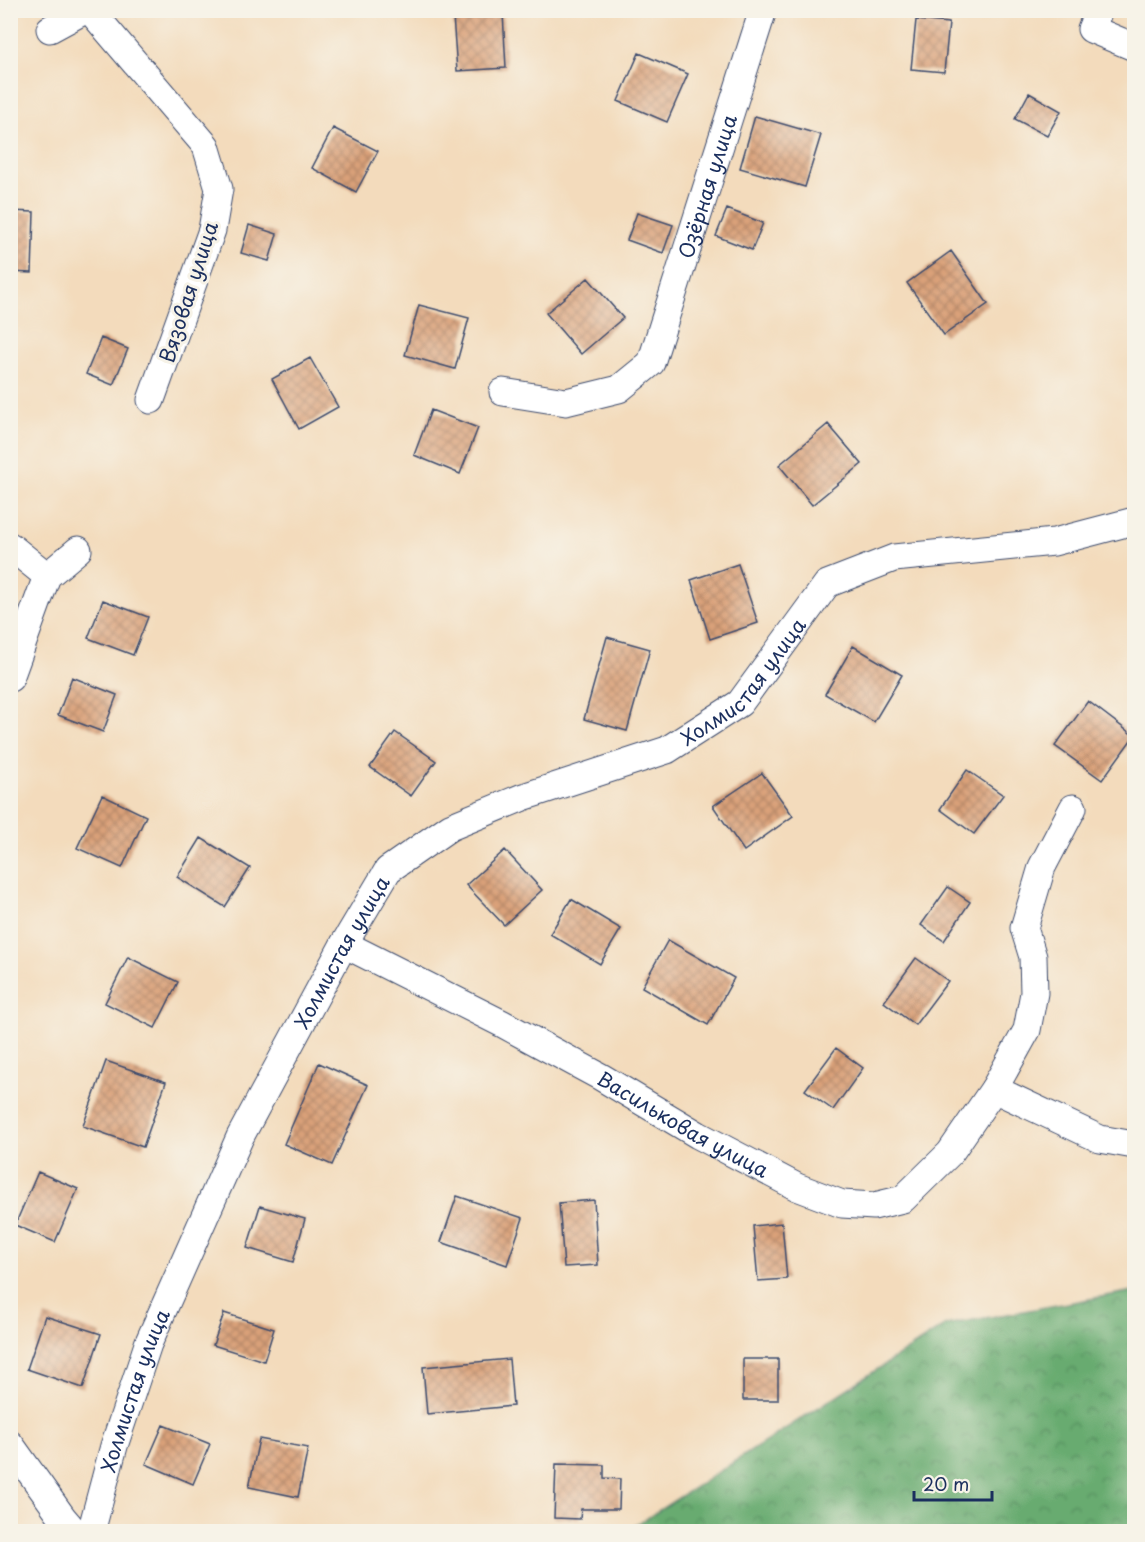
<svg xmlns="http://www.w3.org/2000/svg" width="1145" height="1542" viewBox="0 0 1145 1542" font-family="'Playpen Sans',sans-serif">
  <defs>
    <pattern id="forest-crowns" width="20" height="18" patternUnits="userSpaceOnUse" patternTransform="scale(1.5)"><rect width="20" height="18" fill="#67ab6f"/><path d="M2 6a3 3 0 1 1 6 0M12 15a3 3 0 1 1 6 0" fill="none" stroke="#548c5e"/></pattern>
    <pattern id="building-cross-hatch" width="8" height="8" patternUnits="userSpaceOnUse" patternTransform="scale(1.5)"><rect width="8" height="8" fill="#daa179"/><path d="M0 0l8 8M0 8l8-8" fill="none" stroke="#b08466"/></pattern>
  </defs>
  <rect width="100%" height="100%" fill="#f7f3e8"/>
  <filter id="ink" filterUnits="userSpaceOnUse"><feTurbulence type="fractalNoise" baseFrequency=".0167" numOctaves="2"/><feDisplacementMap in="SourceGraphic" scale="12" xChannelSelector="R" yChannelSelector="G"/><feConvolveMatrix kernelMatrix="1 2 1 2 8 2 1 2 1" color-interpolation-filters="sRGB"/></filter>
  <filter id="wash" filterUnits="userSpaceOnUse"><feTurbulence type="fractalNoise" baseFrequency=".008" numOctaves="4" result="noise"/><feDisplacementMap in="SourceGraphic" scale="24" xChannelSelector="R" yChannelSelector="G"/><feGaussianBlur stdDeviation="1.35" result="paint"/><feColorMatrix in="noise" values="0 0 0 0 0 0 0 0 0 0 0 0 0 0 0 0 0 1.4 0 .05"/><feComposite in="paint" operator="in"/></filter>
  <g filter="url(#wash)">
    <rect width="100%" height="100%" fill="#f3dbbc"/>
    <!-- forest -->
    <path fill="url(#forest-crowns)" stroke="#416d66" stroke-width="1.5" d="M1134 1291V1531H627L946 1325Z"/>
    <g id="blocks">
      <!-- building -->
      <path fill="url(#building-cross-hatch)" d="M503 13 506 68 457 71 453 16Z
        M916 20 949 23 944 72 911 69Z
        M639 53 688 74 667 122 618 101Z
        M1029 93 1061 111 1047 136 1015 119Z
        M755 116 821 135 805 187 740 168Z
        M333 128 378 151 356 192 312 168Z
        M727 209 763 223 752 250 716 236Z
        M10 211 34 212 32 273 10 272Z
        M637 213 673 225 663 253 627 240Z
        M249 225 277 234 269 261 241 253Z
        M951 251 988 304 944 335 907 283Z
        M588 278 623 318 581 354 546 313Z
        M419 305 469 318 455 369 405 355Z
        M101 338 128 349 113 385 86 374Z
        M310 358 338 407 299 429 272 379Z
        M431 410 478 428 460 474 414 455Z
        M828 424 862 464 812 505 779 465Z
        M738 564 758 623 710 639 691 580Z
        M103 600 148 617 133 655 88 638Z
        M607 637 650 649 627 731 584 719Z
        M853 646 902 675 874 722 825 694Z
        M72 677 117 695 103 732 58 715Z
        M1088 701 1134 736 1102 780 1055 746Z
        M395 732 436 761 411 796 370 767Z
        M967 770 1003 795 974 834 940 809Z
        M762 773 793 816 744 851 713 806Z
        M102 795 146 816 122 868 77 848Z
        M201 838 250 868 225 907 177 877Z
        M505 850 542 890 504 925 466 885Z
        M948 887 970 902 944 941 921 925Z
        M571 899 621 929 600 964 550 934Z
        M668 940 734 978 708 1025 642 987Z
        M128 957 178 982 155 1028 105 1003Z
        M916 958 948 981 915 1025 884 1002Z
        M836 1048 863 1068 833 1110 805 1090Z
        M106 1061 166 1082 143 1147 83 1126Z
        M319 1063 368 1085 332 1165 284 1144Z
        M38 1172 78 1189 55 1242 15 1225Z
        M457 1196 523 1218 507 1265 441 1242Z
        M594 1200 598 1265 564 1267 559 1203Z
        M260 1206 305 1219 293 1262 247 1248Z
        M782 1223 787 1279 758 1281 753 1226Z
        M224 1313 274 1329 264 1361 213 1345Z
        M45 1316 101 1334 83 1388 27 1369Z
        M509 1359 513 1406 427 1414 423 1367Z
        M743 1359H778V1400H743Z
        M163 1425 210 1444 193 1484 146 1464Z
        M259 1439 308 1448 298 1497 249 1487Z
        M556 1464 604 1465V1478L620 1479 619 1509H581L580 1519 554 1518Z"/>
    </g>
  </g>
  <g filter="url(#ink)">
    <use href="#blocks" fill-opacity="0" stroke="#3b496c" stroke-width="1.5"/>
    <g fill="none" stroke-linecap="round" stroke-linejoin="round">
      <!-- minor casing -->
      <g stroke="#3b496c" stroke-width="29">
        <g id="minor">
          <path d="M90 10 206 146 219 189 212 230 151 400"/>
          <path d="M1099 10 1091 29 1134 47"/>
          <path d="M50 29 85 10"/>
          <path id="s1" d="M503 392 566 402 619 389 651 363 763 10"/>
          <path d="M10 546 47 576"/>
          <path d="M10 678 47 576 78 550"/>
          <path id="s2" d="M344 944 503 1024 601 1077 698 1135 797 1187 842 1204 874 1206 903 1199 950 1153 994 1089 1100 1139 1134 1145"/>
          <path d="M994 1089 1027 1030 1034 993 1033 957 1024 928 1042 867 1073 808"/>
          <path d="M10 1444 63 1518 75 1532"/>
          <path id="s3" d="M91 1532 114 1446 148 1344 240 1137 344 944 388 870 450 827 523 797 667 750 740 703 827 584 894 558 1054 542 1134 521"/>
        </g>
      </g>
      <!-- minor -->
      <use href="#minor" stroke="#fff" stroke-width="27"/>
    </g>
  </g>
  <g text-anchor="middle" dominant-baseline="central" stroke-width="6" stroke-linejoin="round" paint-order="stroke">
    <!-- street labels -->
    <g font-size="20" fill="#1b2f5e" stroke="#f7f3e8">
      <text stroke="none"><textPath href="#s1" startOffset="345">Озёрная улица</textPath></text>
      <text transform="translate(188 292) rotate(-72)">Вязовая улица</text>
      <text stroke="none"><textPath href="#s3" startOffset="1138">Холмистая улица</textPath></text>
      <text stroke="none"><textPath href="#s3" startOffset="634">Холмистая улица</textPath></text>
      <text stroke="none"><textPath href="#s2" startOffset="384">Васильковая улица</textPath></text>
      <text stroke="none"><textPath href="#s3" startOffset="148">Холмистая улица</textPath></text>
    </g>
  </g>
  <!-- margin -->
  <rect width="1145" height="1542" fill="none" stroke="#f7f3e8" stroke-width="36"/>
  <!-- scale -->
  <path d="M914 1491v9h78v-9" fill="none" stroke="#1b2f5e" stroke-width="3"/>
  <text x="923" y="1491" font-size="18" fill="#1b2f5e" stroke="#f7f3e8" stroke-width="4.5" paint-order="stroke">20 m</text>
</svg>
